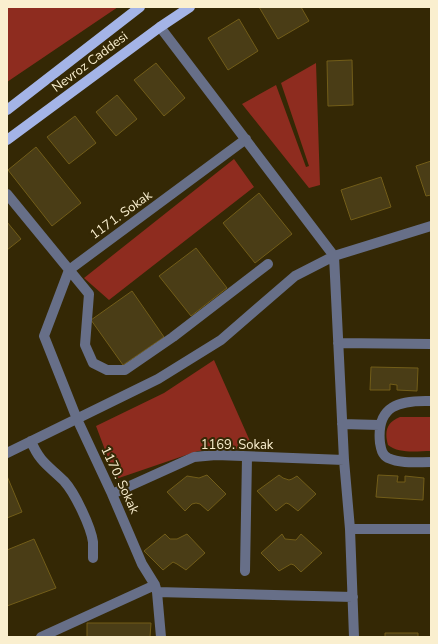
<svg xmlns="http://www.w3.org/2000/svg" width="438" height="644" viewBox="0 0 438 644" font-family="'Nunito Sans',sans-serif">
  <rect width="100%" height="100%" fill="#342805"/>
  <!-- green -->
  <path fill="#8e2c1f" d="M7 7H118L7 82Z
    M316 63 320 185 309 188 242 104 276 85 306 167 309 166 281 83Z
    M234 159 254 187 109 300 84 278Z
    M214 360 253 448 198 451 116 479 96 426 164 393Z
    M400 417H431V451C417 451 399 454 388 445 384 431 387 422 400 417Z"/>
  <!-- building -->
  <path fill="#4a3d16" stroke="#725d19" d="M259 7H301L309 21 278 39Z
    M239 19 258 51 228 70 208 38Z
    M352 60 353 105 328 106 327 61Z
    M156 63 185 98 164 116 134 80Z
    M117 95 137 119 116 136 96 112Z
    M75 116 96 143 69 164 47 137Z
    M36 147 81 203 52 226 8 170Z
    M431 161V195L426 196 416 166Z
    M381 177 391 207 351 220 341 190Z
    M259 193 292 234 255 263 223 223Z
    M7 222 21 239 7 250Z
    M196 248 227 288 191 316 159 276Z
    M132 291 164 337 123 365 91 320Z
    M371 367 418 368 417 391 397 390V385L390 384V390H370Z
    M207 475 226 494 208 511 200 504 196 503 192 504 185 511 167 492 187 476 199 478Z
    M279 475 283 478 289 480 292 479 297 476 316 494 298 511 289 504 286 503 276 511 257 491Z
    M378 475 398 476 397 482H405V476L424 478 423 500 376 497Z
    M7 476 22 512 7 518Z
    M165 534 170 539H177L187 534 205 553 186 570 177 564 173 562 163 570 144 551Z
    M282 534 285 539 296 540 301 534 322 553 301 572 294 565 291 564 279 571 261 553Z
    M34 539 56 588 7 606V550Z
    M87 623H151L150 637H87Z
    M385 633H418V637H385Z"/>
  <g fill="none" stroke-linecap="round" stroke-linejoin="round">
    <!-- minor -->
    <path stroke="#676f88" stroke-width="10" d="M160 27 334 256 344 460 350 529 354 637
      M7 194 89 294 85 345 93 363 107 370H125L173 337 268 264
      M338 343 431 344
      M431 401C400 400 376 405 380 443 381 449 382 455 388 458 401 464 417 462 431 462
      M342 424 379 425
      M31 441C40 463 49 466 64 481 75 493 91 527 93 542 93 547 93 553 93 558
      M7 453 158 379 221 340 295 276 334 256 431 226
      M112 494 194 457 216 455 344 460
      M350 529H431
      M245 571 247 457
      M157 592 353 597
      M41 637 155 585
      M161 637 157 592 155 585 142 564 112 494 77 419 44 336 69 270 246 139"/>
    <!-- major -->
    <path stroke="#a4b4e7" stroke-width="10" d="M7 110 140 7
      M7 140 160 27 190 7"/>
  </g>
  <g text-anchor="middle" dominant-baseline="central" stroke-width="4" stroke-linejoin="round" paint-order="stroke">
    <!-- street labels -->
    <g font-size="13" fill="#faefcf" stroke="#342805">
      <text transform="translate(90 62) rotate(-37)">Nevroz Caddesi</text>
      <text transform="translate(121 215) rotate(-36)">1171. Sokak</text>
      <text x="237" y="445">1169. Sokak</text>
      <text transform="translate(120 480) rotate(65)">1170. Sokak</text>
    </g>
  </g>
  <!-- border -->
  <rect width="438" height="644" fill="none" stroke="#faefcf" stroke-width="16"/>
</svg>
